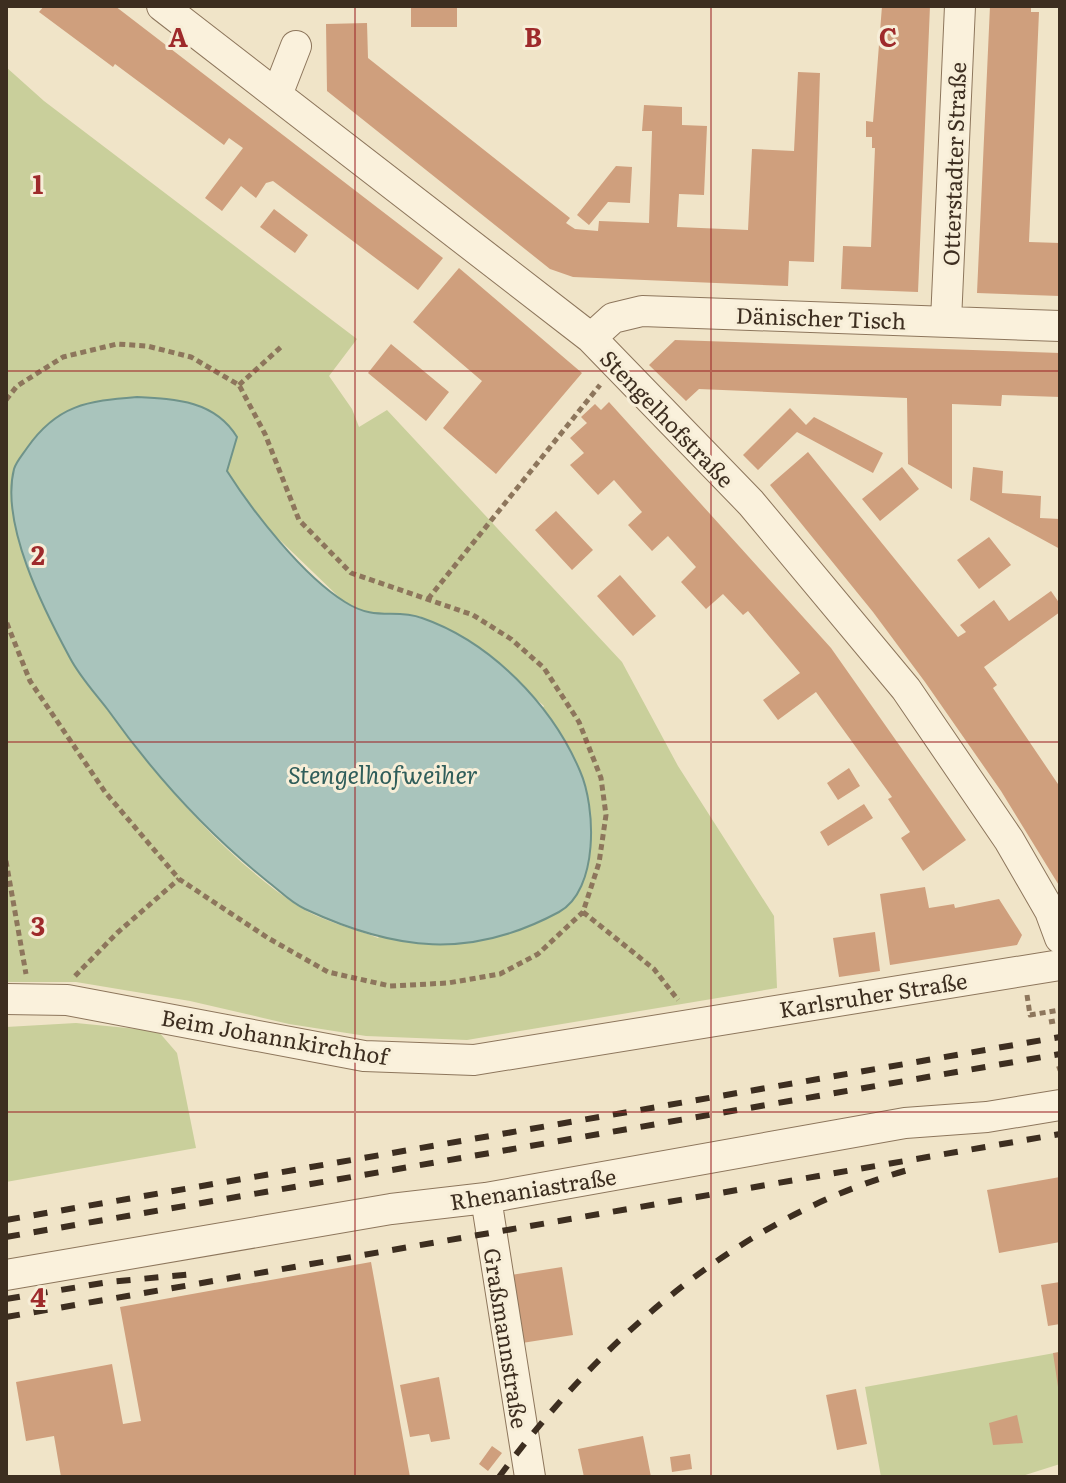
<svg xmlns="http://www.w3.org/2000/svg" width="1066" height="1483" viewBox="0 0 1066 1483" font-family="Literata,serif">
  <rect width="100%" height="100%" fill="#f0e4c8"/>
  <!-- green -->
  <path fill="#c9cf9b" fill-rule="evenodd" d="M6 67 44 101 357 339 329 376 352 409 359 427 387 410 622 662 678 766 774 916 777 988 467 1040 366 1036 289 1024 190 1001 76 982H6ZM237 437 227 471 258 519 343 601 373 616H419L472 642 544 706 378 938C353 928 321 921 298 906 205 844 136 749 71 661Z
    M76 1023 158 1031 177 1053 196 1148 6 1182V1027Z
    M1060 1352V1464L1019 1477H881L865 1387Z"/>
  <!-- water -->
  <path fill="#a9c4bc" stroke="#6f938a" stroke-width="2" d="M137 397C177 399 215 401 237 437L227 471C253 512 303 576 345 602 376 622 394 608 422 618 491 642 552 705 580 771 596 807 599 890 559 912 470 960 395 951 305 909 291 903 279 890 267 881 206 832 153 773 108 710 95 693 80 677 70 658 44 610 0 524 14 469 16 462 23 454 27 448 57 405 87 401 137 397Z"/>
  <!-- building -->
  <path fill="#cf9f7d" d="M44 6H115L443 258 418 290 273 181 266 183 256 198 241 186 222 211 205 198 243 148 229 138 224 145 115 64 113 67 39 12Z
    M411 6H457V27H411Z
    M882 6H930L918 292 841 289 843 246 871 247 875 148H872V137H866V121L873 122Z
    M990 6H1031V12H1039L1029 242 1060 243V296L977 293Z
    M367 23 368 58 570 218 566 223 575 229 598 231 599 221 649 223 652 131H642L644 105 682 107V125L707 126 704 195 679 194 677 227 748 230 752 149 794 151 798 72 820 73 814 262 789 261 788 286 573 277 550 269 327 91 326 24Z
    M616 166 632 167 630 203 608 202 589 225 577 215Z
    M274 209 308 235 295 253 260 227Z
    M459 268 582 373 496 474 443 428 482 381 413 322Z
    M675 340 1060 353V397L1002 395 1001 406 952 404V489L908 464 907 398 699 389 686 401 649 365Z
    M391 344 449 392 426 421 368 373Z
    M609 402 831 648 966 840 923 871 901 838 910 832 888 799 892 797 816 692 778 720 763 700 800 673 748 611 743 615 723 594 706 609 681 582 696 567 668 536 652 551 628 525 642 512 614 480 598 495 570 465 584 453 570 438 587 423 581 417 595 404 601 410Z
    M790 408 806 425 814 417 883 453 873 473 797 432 758 470 743 455Z
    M808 452 958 637 966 632 960 625 994 600 1009 621 1051 591 1060 604V612L984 667 997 685 993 688 1060 787V887L1001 791 925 682 873 612 770 485Z
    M902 467 919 489 880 521 862 499Z
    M973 467 1003 471 1002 493 1041 496 1040 518 1060 519V549L970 500Z
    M556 511 593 550 572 570 535 530Z
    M989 537 1011 565 979 589 957 560Z
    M620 575 656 616 633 636 597 596Z
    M849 768 860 786 838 800 827 783Z
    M864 804 873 818 828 846 820 832Z
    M925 887 929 908 954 904 955 908 999 899 1022 935 1017 945 890 965 880 894Z
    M875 932 880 971 839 977 833 938Z
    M1060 1177V1242L999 1253 987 1190Z
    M371 1262 410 1477H61L54 1436 26 1441 16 1382 112 1364 123 1424 141 1421 120 1307Z
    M562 1267 573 1335 522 1343 511 1275Z
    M1060 1282V1324L1048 1326 1041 1285Z
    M1060 1352V1386L1058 1387 1053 1353Z
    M439 1377 450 1439 431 1442 429 1434 410 1437 400 1385Z
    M856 1389 867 1444 837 1450 826 1395Z
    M1017 1415 1023 1443 993 1445 989 1423Z
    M643 1436 651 1477H584L578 1449Z
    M492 1446 502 1453 488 1471 479 1464Z
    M690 1454 692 1469 672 1472 670 1457Z"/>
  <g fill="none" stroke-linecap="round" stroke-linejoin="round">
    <!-- minor casing -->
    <g stroke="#8d765c" stroke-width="32">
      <path id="minor" d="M162 6 591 338 751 503 906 689 1009 840 1050 911 1060 938
        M277 95 296 46
        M946 321 960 6
        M591 338 613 318 642 311 1060 326
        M6 999 67 1000 364 1056 474 1060 1060 965
        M486 1198 530 1477
        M6 1275 391 1209 486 1198 905 1123 987 1117 1060 1105"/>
    </g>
    <!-- path -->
    <path stroke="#8d765c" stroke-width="5" stroke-dasharray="6 4" stroke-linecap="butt" d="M239 385 281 347
      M6 400 17 386 63 357 117 344 147 346 191 357 239 385 265 434 299 520 351 573 473 615 511 639 544 668 579 722 601 778 606 815 599 863 583 912 538 954 500 974 448 983 390 986 328 972 268 938 179 879 105 792 30 681 6 621
      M428 599 600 385
      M6 861 26 974
      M583 912 654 969 678 1000
      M75 976 117 933 179 879
      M1027 995 1030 1015 1060 1010
      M1049 1022 1060 1020
      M1057 1069 1060 1068"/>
    <!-- minor -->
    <use href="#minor" stroke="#faf1dc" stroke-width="30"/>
    <!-- rail -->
    <path stroke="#3d2e20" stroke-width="6" stroke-dasharray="14 14" stroke-linecap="butt" d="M6 1220 1060 1037
      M6 1237 1060 1054
      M6 1299 109 1282 193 1274
      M6 1317 1060 1134
      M499 1477C601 1339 739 1217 908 1170"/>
  </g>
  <!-- grid -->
  <path fill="none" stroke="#9e2a2b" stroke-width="2" stroke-opacity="0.55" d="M355 6V1477M711 6V1477M6 371H1060M6 742H1060M6 1112H1060"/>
  <g text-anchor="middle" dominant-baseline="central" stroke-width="6" stroke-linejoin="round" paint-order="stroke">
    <!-- street labels -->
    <g font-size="22" fill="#3d2e20" stroke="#f7eed8">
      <text transform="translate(953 164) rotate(-88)">Otterstadter Straße</text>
      <text transform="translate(821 317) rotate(2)">Dänischer Tisch</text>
      <text transform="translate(668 418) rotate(46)">Stengelhofstraße</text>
      <text transform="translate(873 994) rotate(-9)">Karlsruher Straße</text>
      <text transform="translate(275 1036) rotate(10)">Beim Johannkirchhof</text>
      <text transform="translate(533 1188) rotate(-9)">Rhenaniastraße</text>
      <text transform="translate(507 1338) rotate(81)">Graßmannstraße</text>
    </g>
    <!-- water labels -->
    <g font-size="24" font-style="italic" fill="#2f5d5a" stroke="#f7eed8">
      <text x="383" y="773">Stengelhofweiher</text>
    </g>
  </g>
  <g font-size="26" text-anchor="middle" font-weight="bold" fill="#9e2a2b" stroke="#f7eed8" stroke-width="6" stroke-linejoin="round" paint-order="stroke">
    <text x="178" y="47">A</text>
    <text x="533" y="47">B</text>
    <text x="888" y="47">C</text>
    <text x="38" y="194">1</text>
    <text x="38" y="565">2</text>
    <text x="38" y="936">3</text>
    <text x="38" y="1307">4</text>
  </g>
  <!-- border -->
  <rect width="1066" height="1483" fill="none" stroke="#3d2e20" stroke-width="16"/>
</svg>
